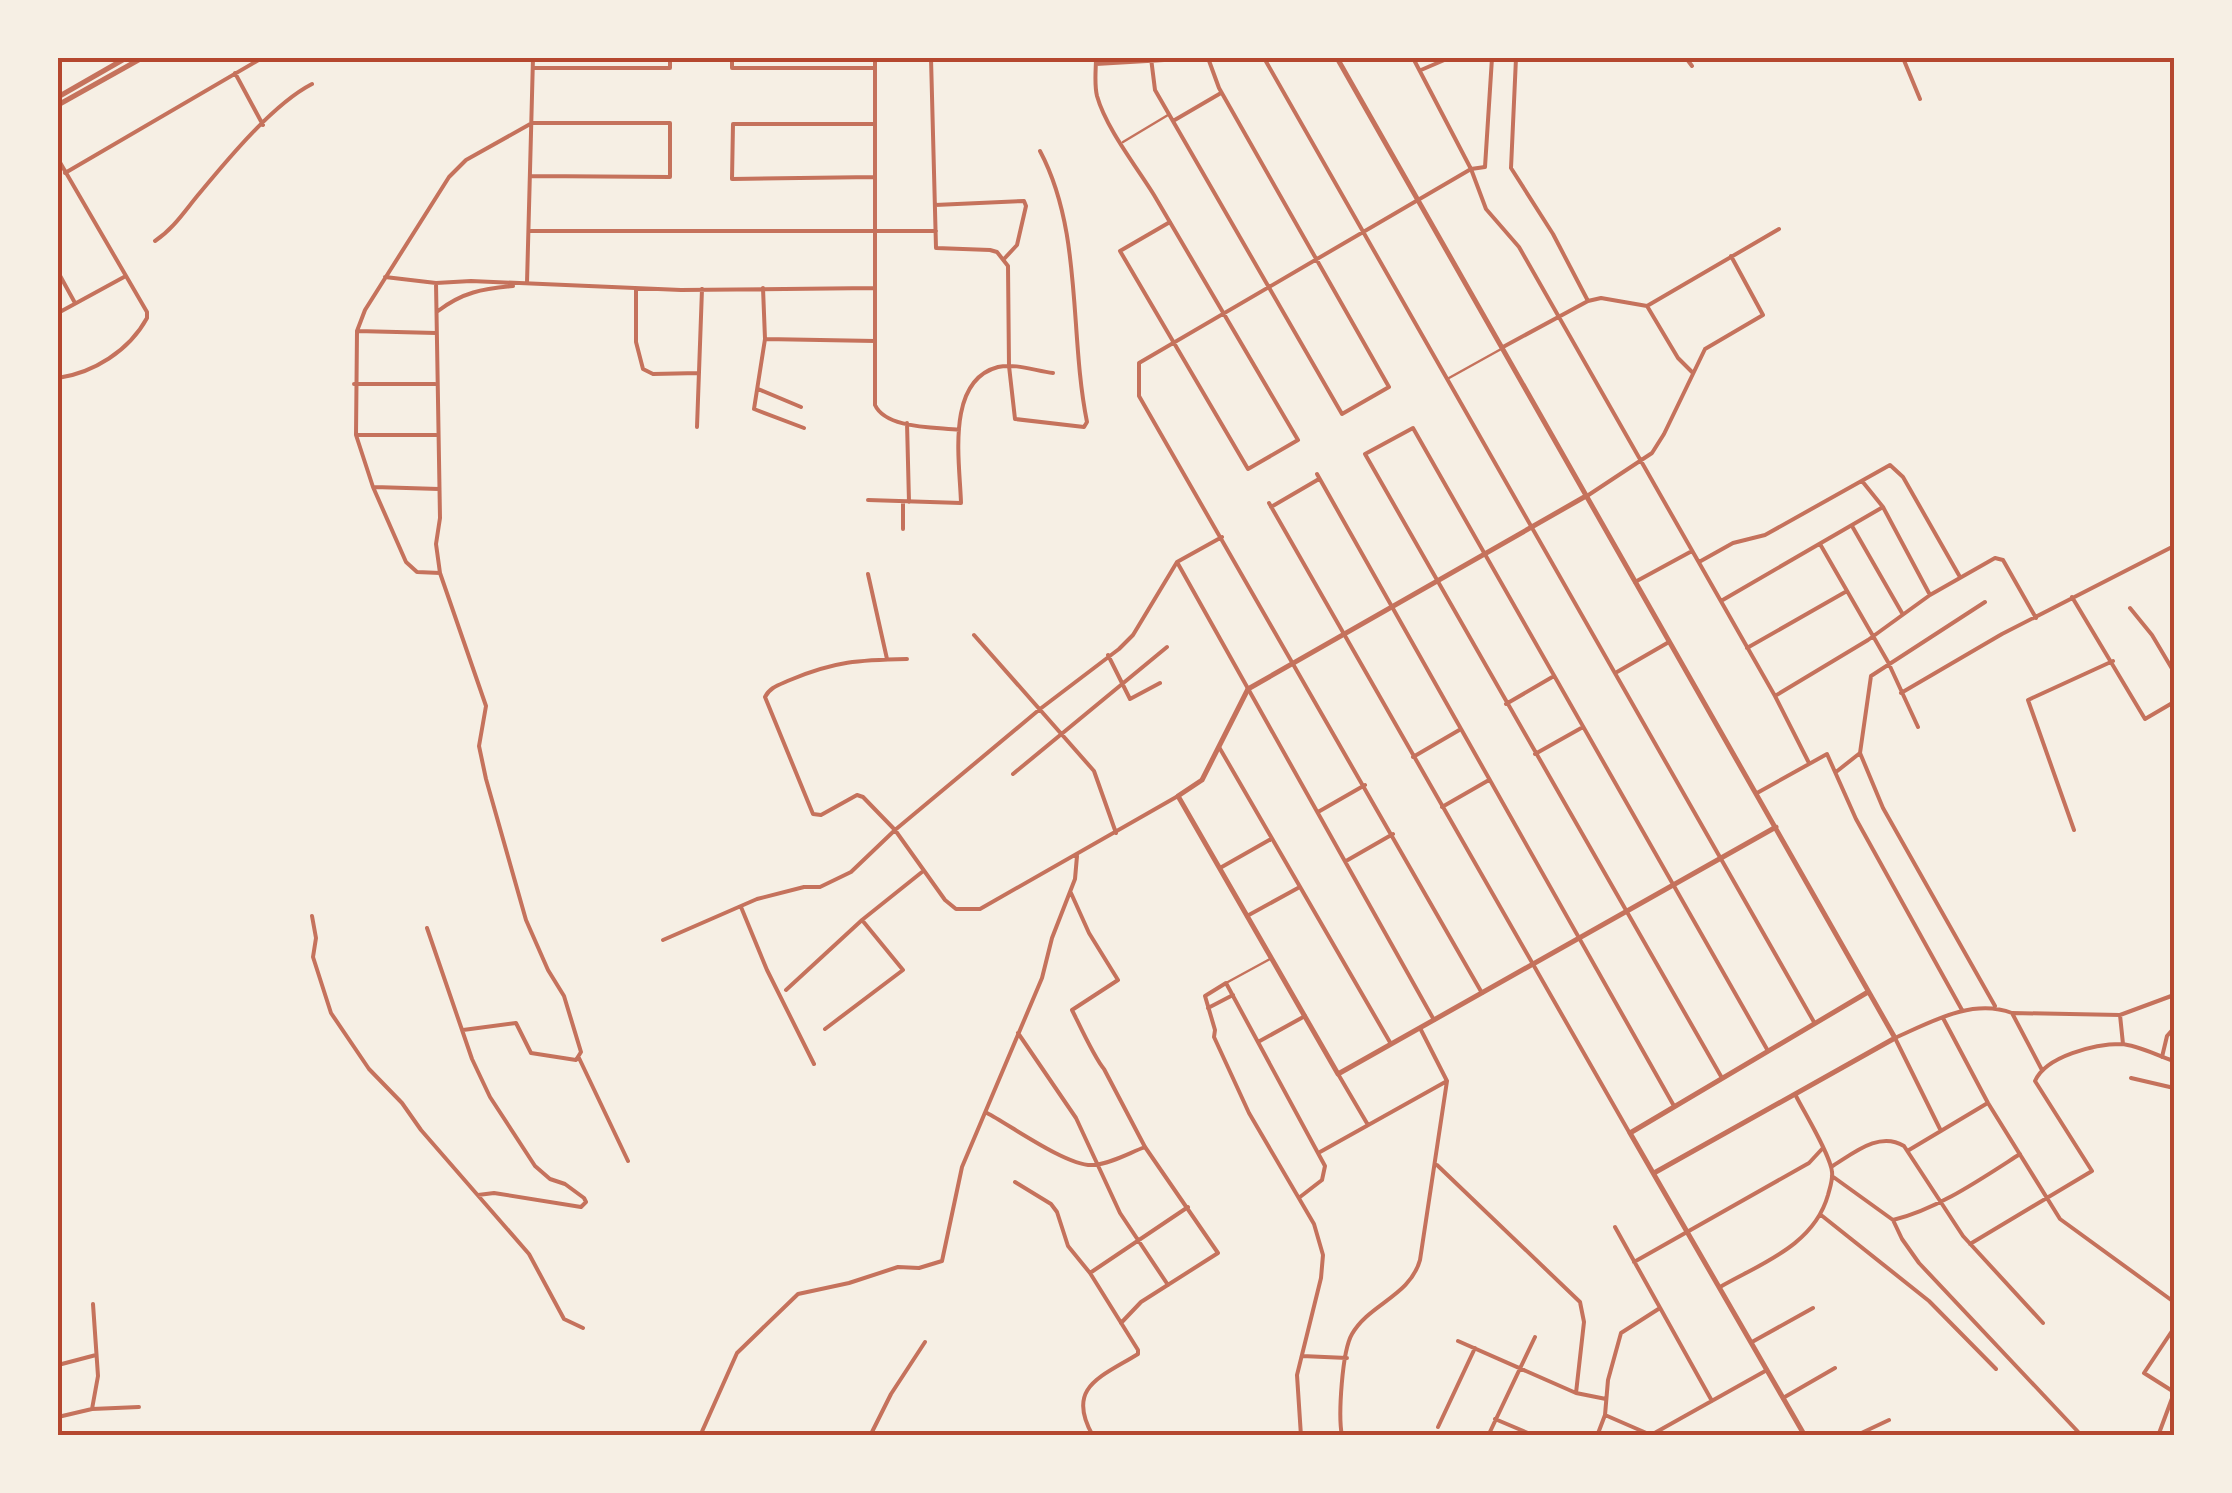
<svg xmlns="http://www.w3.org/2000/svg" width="2232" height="1493" viewBox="0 0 2232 1493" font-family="'PT Serif',serif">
  <rect width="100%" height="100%" fill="#f6efe4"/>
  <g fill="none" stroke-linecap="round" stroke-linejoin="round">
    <!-- pedestrian -->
    <path stroke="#c5725c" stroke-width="2.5" d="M1123 142 1168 115
      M1449 378 1503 348
      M1226 983 1270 959"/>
    <!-- minor -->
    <path stroke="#c5725c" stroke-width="4" d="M732 58V68H875
      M875 58V405C886 429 936 427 959 430
      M931 58 936 248 990 250 997 252 1008 266 1009 366 1015 419 1084 427 1087 422C1069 333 1083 232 1040 151
      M1096 58C1096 69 1094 84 1097 96 1106 128 1136 166 1154 195 1202 277 1250 359 1298 440L1248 469 1120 251 1170 222
      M1151 58 1155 90 1342 414 1389 387 1219 88 1208 58
      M1264 58 1814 1022
      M1413 58 1471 169 1486 209 1519 247 1775 696 1809 763
      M1516 58 1511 168 1553 234 1588 301
      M1686 58 1692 66
      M1903 58 1920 99
      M1096 64 1198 58
      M533 68H670V58
      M1421 70 1449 58
      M235 73 263 125
      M1173 121 1221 93
      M875 124H733L732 179 875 177
      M58 159 147 312V318C129 351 93 373 58 378
      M65 173 262 58
      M935 205 1024 201 1026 206 1017 245 1004 259
      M531 231H936
      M155 241C173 229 184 212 198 195 227 160 273 104 312 84
      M58 272 75 303
      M385 277 436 283 471 281 681 290 875 288
      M436 283 440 518 436 544 440 573 486 706 479 746 486 779 526 920 548 970 564 996 581 1052 576 1060 531 1053 516 1023 463 1030
      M527 283 533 58
      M763 288 765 339 754 409 804 428
      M636 289V342L643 369 653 374 699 373
      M1647 306 1678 358 1692 372
      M438 311C463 292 482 289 513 286
      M58 313 124 277
      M357 331 436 333
      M765 339 875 341
      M1503 347 1588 301 1601 298 1647 306 1779 229
      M354 384H435
      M758 389 801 407
      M907 423 909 502
      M697 427 702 289
      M356 435H436
      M1317 474 1674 1106
      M1862 481 1883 507 1930 595
      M374 487 439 489
      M1587 496 1652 453 1664 434 1705 349 1763 315 1731 256
      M868 500 961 503C960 463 945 381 998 367 1015 363 1036 371 1053 373
      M903 502V529
      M1269 503 1629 1132
      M1271 507 1319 479
      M1852 526 1902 613
      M1820 544 1888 662 1918 727
      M1177 562 1434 1020
      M1699 562 1733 543 1765 535 1890 465 1903 477 1960 577
      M440 573 417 572 406 562 373 487 356 435 357 331 365 310 449 177 466 160 532 123H670V177L531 176
      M868 574 887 659
      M1635 582 1692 551
      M2072 597 2145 719 2174 702
      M1721 601 1883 507
      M1985 602 1871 676 1860 753 1883 808 1995 1006
      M2130 608 2152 635 2174 672
      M974 635 1094 771 1116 833
      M1747 648 1847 591
      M1108 655 1130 699 1160 683
      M907 659C859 660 835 661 790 680 779 685 770 687 765 697L813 814 821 815 857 795 863 797 895 830 945 900 956 909H980L1178 796
      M1617 672 1669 642
      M1901 693 2002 634 2174 546
      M1775 696 1868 640 1930 595 1995 558 2003 560 2036 618
      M1506 704 1554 676
      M1219 747 1391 1044
      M1535 754 1583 727
      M1413 757 1461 729
      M1836 772 1860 753
      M1013 774 1167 647
      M1757 793 1827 754 1856 819 1962 1010
      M1442 807 1489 780
      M1318 812 1365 785
      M2074 830 2028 700 2113 661
      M1346 861 1393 834
      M1220 868 1271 839
      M1071 893 1089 933 1118 980 1072 1010C1079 1024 1095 1059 1104 1069L1145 1147 1218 1253 1141 1302 1121 1323
      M741 907 767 970 814 1064
      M312 916 316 938 313 957 331 1013 369 1069 402 1103 421 1130 529 1254 564 1319 583 1328
      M1247 916 1298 888
      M427 928 472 1059 490 1097 535 1166 550 1179 565 1184 584 1198 586 1202 581 1207 494 1193 478 1195
      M663 940 757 899 804 887H820L851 872 895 830 1040 709 1119 649 1133 635 1177 562 1222 537
      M786 990 862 920 922 872
      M1482 993 1139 396V363L1471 169 1485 167 1492 58
      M1208 1008 1233 995
      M2012 1013 2042 1070
      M2120 1015 2123 1044
      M1943 1018 1988 1103 2060 1219 2174 1302
      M825 1029 903 970 862 920
      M1018 1033 1076 1118 1120 1213 1168 1285
      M1258 1042 1305 1016
      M2162 1057 2167 1036 2174 1028
      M579 1058 628 1161
      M1338 1074 1368 1125
      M1722 1078 1365 454 1413 428 1768 1051
      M2131 1078 2174 1088
      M987 1113C1010 1125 1068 1167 1093 1165 1110 1164 1129 1153 1145 1147
      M1941 1131 1895 1038C1931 1022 1972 998 2012 1013L2120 1015 2174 995
      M1909 1150 1986 1104
      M1320 1152 1447 1081
      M1437 1165 1580 1302 1584 1322 1576 1393
      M1831 1167C1854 1153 1879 1131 1904 1146L1963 1236 2043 1323
      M1832 1176 1893 1220 1902 1239 1919 1263 2082 1436
      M1015 1182 1051 1204 1057 1212 1068 1246 1090 1273 1138 1350V1354C1101 1377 1065 1387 1093 1436
      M1300 1197 1322 1180 1325 1166 1226 983 1205 996 1215 1030 1214 1037 1249 1113 1314 1224 1323 1255 1321 1278 1297 1375 1301 1436
      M1821 1215 1929 1301 1996 1369
      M1893 1220C1938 1209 1981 1179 2020 1154
      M1615 1227 1712 1401
      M1970 1244 2092 1171 2035 1081C2046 1056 2095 1044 2121 1044 2138 1045 2158 1056 2174 1061
      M1634 1262 1809 1163 1822 1149
      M1090 1273 1188 1207
      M1720 1287C1762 1263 1814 1245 1828 1195 1830 1187 1833 1180 1832 1172 1831 1156 1804 1112 1796 1096
      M2174 1328 2144 1373 2174 1392
      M1458 1341 1576 1393 1606 1399
      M1752 1342 1813 1308
      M1302 1356 1347 1358
      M58 1365 96 1355
      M1783 1398 1835 1368
      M92 1409 98 1376 93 1304
      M1605 1415 1608 1380 1621 1333 1660 1308
      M58 1417 92 1409 139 1407
      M1495 1419 1535 1436
      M1438 1427 1475 1348
      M700 1436 737 1353 798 1294 849 1283 898 1267 919 1268 942 1261 962 1167 1042 978 1052 938 1075 879 1077 856
      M870 1436 891 1394 925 1342
      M1342 1436C1338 1416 1342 1351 1352 1334 1369 1304 1410 1296 1420 1260L1447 1081 1420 1028
      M1488 1436 1535 1337
      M1597 1436 1605 1415 1651 1435 1767 1370
      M1855 1436 1889 1420
      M2158 1436 2174 1393"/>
    <!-- tertiary -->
    <path stroke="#c5725c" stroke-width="5" d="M1337 58 1895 1038 1654 1173
      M58 97 126 58
      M58 105 142 58
      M1586 496 1248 689 1202 780 1178 796 1338 1074 1776 827
      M1805 1436 1630 1133 1868 992"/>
  </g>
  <!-- border -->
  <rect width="2232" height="1493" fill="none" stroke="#f6efe4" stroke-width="120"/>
  <rect x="60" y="60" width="2112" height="1373" fill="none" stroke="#b5482f" stroke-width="4"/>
</svg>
